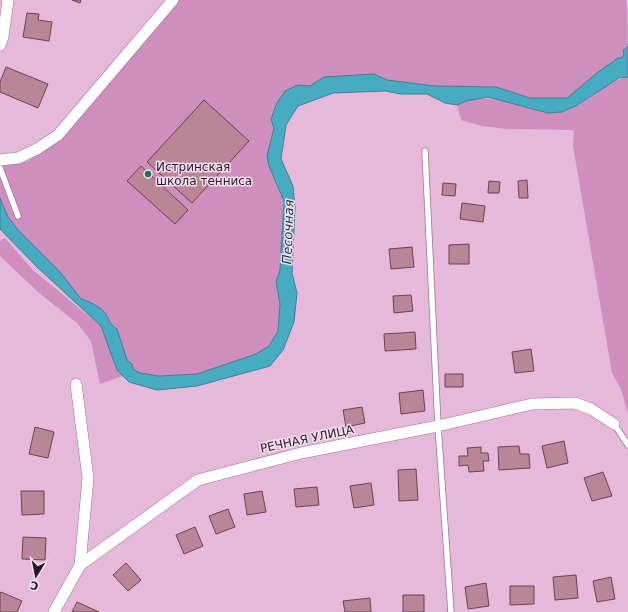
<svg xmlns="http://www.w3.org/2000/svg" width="628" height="612" viewBox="0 0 628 612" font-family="'DejaVu Sans',sans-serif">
  <rect width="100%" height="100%" fill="#e6b9da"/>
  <!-- green -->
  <path fill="#ce8ebe" d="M179 0H626L627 11 628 46 623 51 624 55 621 58 597 73 567 98H530L496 87 435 86 387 80 374 74 324 77 310 86 298 85 274 128 267 156 269 166 284 201 280 270 276 282 280 304 278 330 269 346 256 354 197 374 159 376 140 373 133 369 127 360 117 330C111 326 109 320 106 314 101 307 89 301 81 299L61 273 19 231 8 217 0 198V165L26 162 42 151 62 133Z
    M628 68V414L621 389 612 373 573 146 574 130 506 129 482 126 461 120 457 105C494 86 523 115 560 112 583 110 604 81 628 77Z
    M5 238 33 270 101 326 117 370 123 376 100 384 91 341 77 323 39 293 0 256V241Z"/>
  <!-- water -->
  <path fill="#47abc2" stroke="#3e7f93" d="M628 46V77L619 78 576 106 562 112 548 113 488 97 466 101 457 105 445 103 427 94H401L385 91 333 93 298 106 286 125 281 159 293 186 295 208 292 273 297 293 294 322 283 350 270 366 197 386 157 390 129 382 117 370 101 326 37 267 0 229V198L8 217 19 231 61 273 81 299C89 301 101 307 106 314 109 320 111 326 117 329L127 360 132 364 133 369 140 373 159 376 197 374 256 354 269 346 278 331 280 304 276 282 280 270 284 201 269 166 267 156 274 128 271 119 277 103 285 91 298 85 310 86 324 77 374 74 387 80 435 86 496 87 530 98H567L597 73 618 58H621L624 55 623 51Z"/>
  <!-- building -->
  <path fill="#b98698" stroke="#6d4052" d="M72 0H81L80 3Z
    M27 13 39 14 38 20 52 22 49 41 23 37Z
    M6 67 48 84 38 108 0 92V82Z
    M204 100 249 141 192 203 147 162Z
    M141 166 188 210 175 224 127 181Z
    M527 180 528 198H519L518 181Z
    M489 181 500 182 499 193H488Z
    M443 183 456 184 455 196 442 195Z
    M462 203 485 206 483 222 460 219Z
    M469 244V264H449V245Z
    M412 247 414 267 391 269 389 249Z
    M411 295 413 311 394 313 393 296Z
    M415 332 416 349 385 351 384 334Z
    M531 349 534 371 515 373 512 352Z
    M445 374H463V387H445Z
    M423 390 425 411 401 414 399 393Z
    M362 407 365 423 346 427 343 410Z
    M35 427 54 432 48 458 29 454Z
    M564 441 568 463 547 468 542 446Z
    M519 446 520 454H529L530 468 499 470 498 447Z
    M481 447V453H488L489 461H483L484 471 469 472 468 465 459 466V456H468L467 448Z
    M416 469 418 500 399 501 398 470Z
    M603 472 612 496 592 501 584 478Z
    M371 483 374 505 354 508 350 486Z
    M317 487 319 505 296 507 294 489Z
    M21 491H44V514L22 515Z
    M262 491 266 512 247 515 244 494Z
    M228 509 235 527 216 534 209 516Z
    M195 527 203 546 184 554 176 535Z
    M23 537 46 538 45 560 22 559Z
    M126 563 141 580 128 591 113 575Z
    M576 575 578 598 555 600 553 577Z
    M611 577 615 599 597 602 593 581Z
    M486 583 489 606 468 609 465 587Z
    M510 586H534V604L510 605Z
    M1 592 22 601 17 612H0V594Z
    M403 595H424V612H403Z
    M370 598 371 612H345L343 601Z
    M77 602 99 612H72Z"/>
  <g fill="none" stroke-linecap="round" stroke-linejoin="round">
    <!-- service casing -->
    <g stroke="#9b7391" stroke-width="7">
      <path id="service" d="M425 151 438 426 451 612
        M0 168 18 216
        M614 424 628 445"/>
    </g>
    <!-- minor casing -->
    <g stroke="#9b7391" stroke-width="12">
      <path id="minor" d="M0 45 3 37 8 0
        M0 160 18 158 37 149 58 135 173 0
        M76 384 88 478 80 565
        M54 612 80 565 198 480 301 453 438 426 532 404 575 403 591 409 614 424"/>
    </g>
    <!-- service -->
    <use href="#service" stroke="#fff" stroke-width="5.5"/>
    <!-- minor -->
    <use href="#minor" stroke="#fff" stroke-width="11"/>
  </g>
  <!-- markers -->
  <circle fill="#1d7346" stroke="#f9e2f3" stroke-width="1.5" cx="148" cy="174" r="4"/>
  <g text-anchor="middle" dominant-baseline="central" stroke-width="3" stroke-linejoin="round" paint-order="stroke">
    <!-- poi labels -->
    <g font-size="12" fill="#281825" stroke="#f9e2f3" text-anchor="start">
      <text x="156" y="167">Истринская<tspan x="156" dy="14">школа тенниса</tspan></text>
    </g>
    <!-- street labels -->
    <g font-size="12" fill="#281825" stroke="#f9e2f3">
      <text transform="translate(307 439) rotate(-12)">РЕЧНАЯ УЛИЦА</text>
    </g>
    <!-- water labels -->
    <g font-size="13" font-style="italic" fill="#16353d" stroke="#f9e2f3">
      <text transform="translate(288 232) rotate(-88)">Песочная</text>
    </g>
  </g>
  <!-- north arrow -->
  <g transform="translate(36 576) rotate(190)" stroke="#f9e2f3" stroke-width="3" paint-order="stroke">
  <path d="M0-3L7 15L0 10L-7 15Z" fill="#281825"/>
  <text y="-6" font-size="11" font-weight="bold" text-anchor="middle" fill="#281825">С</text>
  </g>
</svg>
